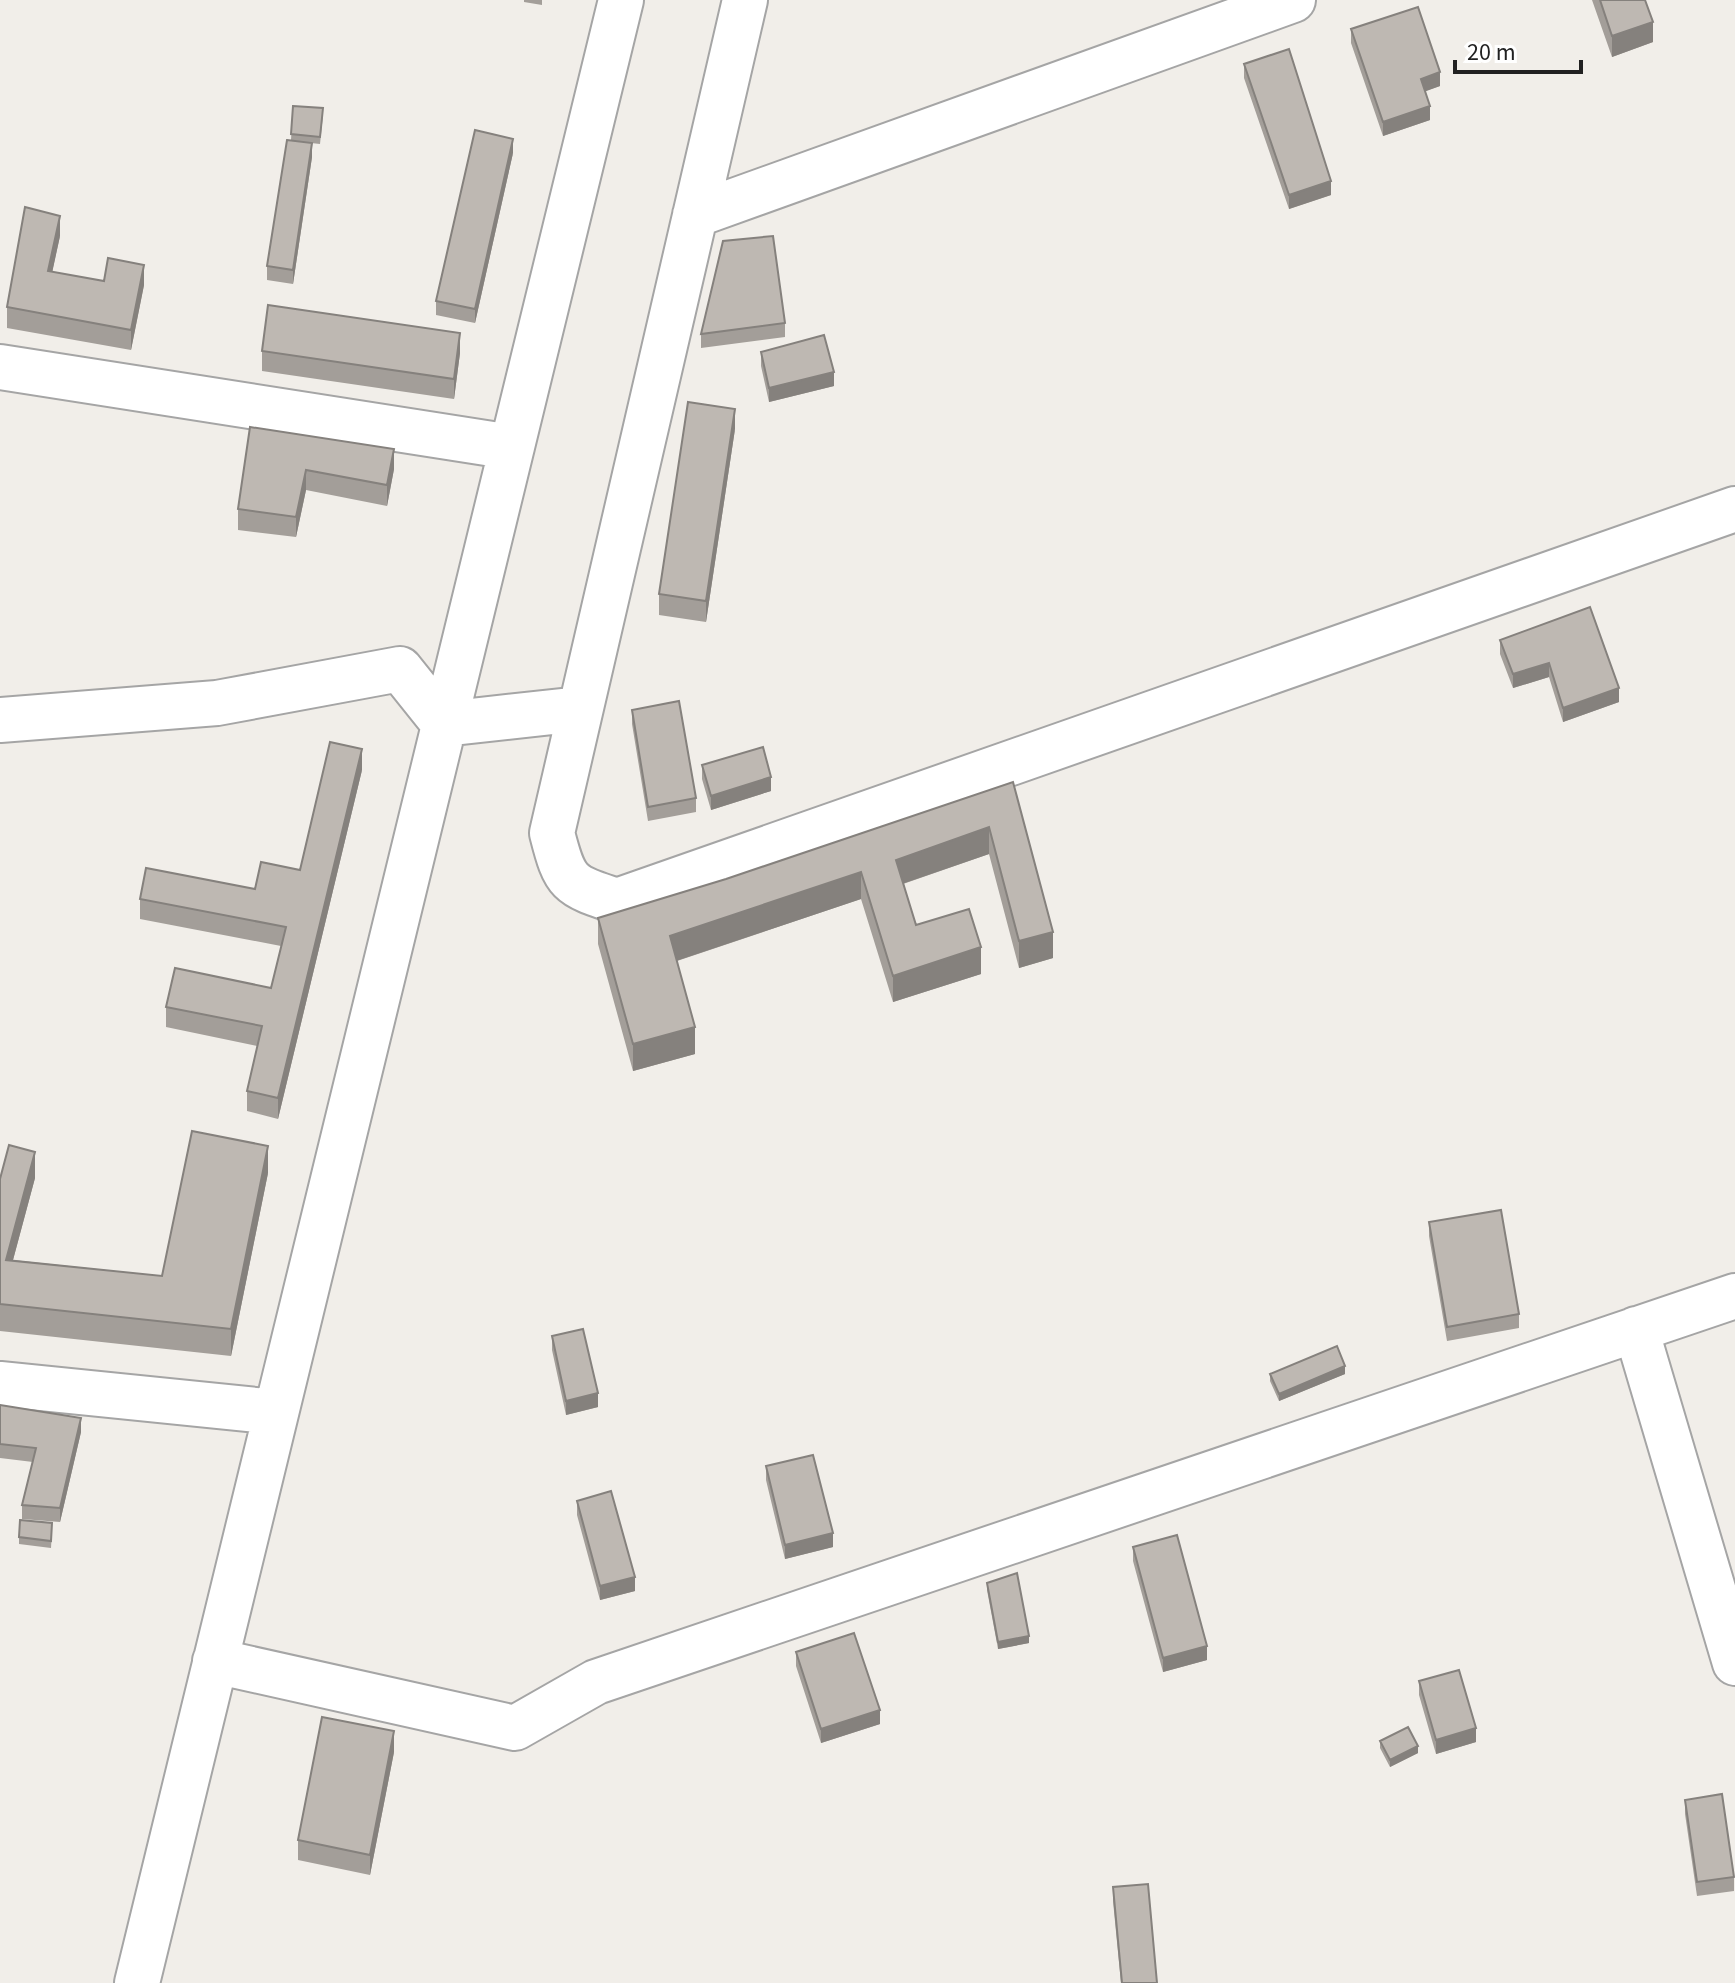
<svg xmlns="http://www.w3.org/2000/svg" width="1735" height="1983" viewBox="0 0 1735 1983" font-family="'Source Sans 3',sans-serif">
  <rect width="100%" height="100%" fill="#f1eee9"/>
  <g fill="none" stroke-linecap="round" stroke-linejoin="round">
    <!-- minor casing -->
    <g stroke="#a5a5a5" stroke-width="48">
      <path id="minor" d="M745 0 552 833C565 884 568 885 617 901L1735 509
        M695 215 1293 0
        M0 367 512 447
        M0 720 217 703 400 669 444 724 580 709
        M1636 1329 1735 1663
        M0 1384 276 1412
        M215 1661 515 1728 596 1682 1735 1296
        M137 1983 621 0"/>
    </g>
    <!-- minor -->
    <use href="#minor" stroke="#fff" stroke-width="44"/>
  </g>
  <!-- wall -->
  <path fill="#a39e99" d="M524 0H542V5L524 2Z
    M1592 0H1645L1653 42 1612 57Z
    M1351 29 1440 86 1425 91 1430 120 1383 136 1351 43Z
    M1244 64 1331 195 1289 209 1244 78Z
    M293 106 323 115 320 144 302 142 312 157 293 284 267 280V266L291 140Z
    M513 153 475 323 436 315V301Z
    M60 236 52 272 104 281 144 285 131 350 7 328V307Z
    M785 323V337L701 348V334Z
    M262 351 460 353 454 399 262 371Z
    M761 352 834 386 769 402 761 366Z
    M250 427 394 469 387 506 306 490 296 537 238 530V509Z
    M735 429 706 622 659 615V594Z
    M1500 640 1619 702 1563 722 1549 677 1513 688 1500 654Z
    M632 710 696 798V812L648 821 632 724Z
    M702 765 771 791 711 810 702 779Z
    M362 770 278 1119 247 1111V1091L257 1046 166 1027V1007L271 988 281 946 140 919V899L255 889 300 870Z
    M1013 782 1053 958 1019 968 989 854 903 884 916 925 981 974 893 1002 861 899 677 961 695 1054 633 1071 598 944V918L726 879Z
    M268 1173 231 1356 0 1331V1179L35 1178 13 1260 162 1276Z
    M1429 1222 1519 1314V1328L1447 1341 1429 1236Z
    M552 1336 598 1407 566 1415 552 1350Z
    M1270 1374H1345L1279 1401 1270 1381Z
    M0 1405 81 1432 60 1522 22 1519V1505L33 1462 0 1458Z
    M766 1466 833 1547 785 1559 766 1480Z
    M577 1501 635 1591 600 1600 577 1515Z
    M52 1530 51 1548 19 1544V1537Z
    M1133 1547 1207 1660 1163 1672 1133 1561Z
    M987 1583 1029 1643 998 1649 987 1590Z
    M796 1652 880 1724 821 1743 796 1666Z
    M1419 1681 1476 1742 1436 1754 1419 1695Z
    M1380 1741 1418 1753 1390 1767 1380 1748Z
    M394 1752 370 1875 298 1860V1840Z
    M1685 1800 1734 1877V1891L1697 1896 1685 1814Z
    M1113 1887 1157 1983H1121L1113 1901Z"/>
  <!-- shaded-wall -->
  <path fill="#85817d" d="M1653 22V42L1612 57V36Z
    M1440 72V86L1421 93V79Z
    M1430 106V120L1383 136V122Z
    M513 139V153L475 323V309Z
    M312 143V157L293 284V270Z
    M1331 181V195L1289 209V195Z
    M60 216V236L48 292V271Z
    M144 265V285L131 350V330Z
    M460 333V353L454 399V379Z
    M834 372V386L769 402V388Z
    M735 409V429L706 622V601Z
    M394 449V469L387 506V485Z
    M306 470V490L296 537V517Z
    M1549 663V677L1513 688V674Z
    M1619 688V702L1563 722V708Z
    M362 749V770L278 1119V1098Z
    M771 777V791L711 810V796Z
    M989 827V854L896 886V860Z
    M861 872V899L670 963V936Z
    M1053 932V958L1019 968V941Z
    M981 947V974L893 1002V976Z
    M695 1027V1054L633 1071V1044Z
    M268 1146V1173L231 1356V1329Z
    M35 1152V1178L6 1286V1260Z
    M1345 1366V1374L1279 1401V1394Z
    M598 1393V1407L566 1415V1401Z
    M81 1418V1432L60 1522V1508Z
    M833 1533V1547L785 1559V1545Z
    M635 1577V1591L600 1600V1586Z
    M1029 1636V1643L998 1649V1642Z
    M1207 1646V1660L1163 1672V1658Z
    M880 1710V1724L821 1743V1729Z
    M1476 1728V1742L1436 1754V1740Z
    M394 1731V1752L370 1875V1855Z
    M1418 1746V1753L1390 1767V1760Z"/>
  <!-- building -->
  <path fill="#beb8b2" stroke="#85817d" stroke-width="2" d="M1600 0H1645L1653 22 1612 36Z
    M1418 7 1440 72 1421 79 1430 106 1383 122 1351 29Z
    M1289 49 1331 181 1289 195 1244 64Z
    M293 106 323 108 320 137 291 134Z
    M475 130 513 139 475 309 436 301Z
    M287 140 312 143 293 270 267 266Z
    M25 207 60 216 48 271 104 281 108 258 144 265 131 330 7 307Z
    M773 236 785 323 701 334 723 241Z
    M268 305 460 333 454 379 262 351Z
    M824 335 834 372 769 388 761 352Z
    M688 402 735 409 706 601 659 594Z
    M250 427 394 449 387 485 306 470 296 517 238 509Z
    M1590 607 1619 688 1563 708 1549 663 1513 674 1500 640Z
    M679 701 696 798 648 807 632 710Z
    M330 742 362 749 278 1098 247 1091 262 1026 166 1007 175 968 271 988 286 927 140 899 146 868 255 889 261 862 300 870Z
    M763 747 771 777 711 796 702 765Z
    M1013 782 1053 932 1019 941 989 827 896 860 916 925 969 909 981 947 893 976 861 872 670 936 695 1027 633 1044 598 918 726 879Z
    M192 1131 268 1146 231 1329 0 1304V1179L9 1145 35 1152 6 1260 162 1276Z
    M1501 1210 1519 1314 1447 1327 1429 1222Z
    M583 1329 598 1393 566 1401 552 1336Z
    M1337 1346 1345 1366 1279 1394 1270 1374Z
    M0 1405 81 1418 60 1508 22 1505 36 1448 0 1444Z
    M813 1455 833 1533 785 1545 766 1466Z
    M611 1491 635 1577 600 1586 577 1501Z
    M20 1520 52 1523 51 1541 19 1537Z
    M1177 1535 1207 1646 1163 1658 1133 1547Z
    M1017 1573 1029 1636 998 1642 987 1583Z
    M854 1633 880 1710 821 1729 796 1652Z
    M1459 1670 1476 1728 1436 1740 1419 1681Z
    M322 1717 394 1731 370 1855 298 1840Z
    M1408 1727 1418 1746 1390 1760 1380 1741Z
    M1722 1794 1734 1877 1697 1882 1685 1800Z
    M1148 1884 1157 1983H1122L1113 1887Z"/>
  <!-- scale -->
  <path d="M1455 60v12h126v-12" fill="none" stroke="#212121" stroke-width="4"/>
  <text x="1467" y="60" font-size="24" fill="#212121" stroke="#ffffff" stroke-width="6" paint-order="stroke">20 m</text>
</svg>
